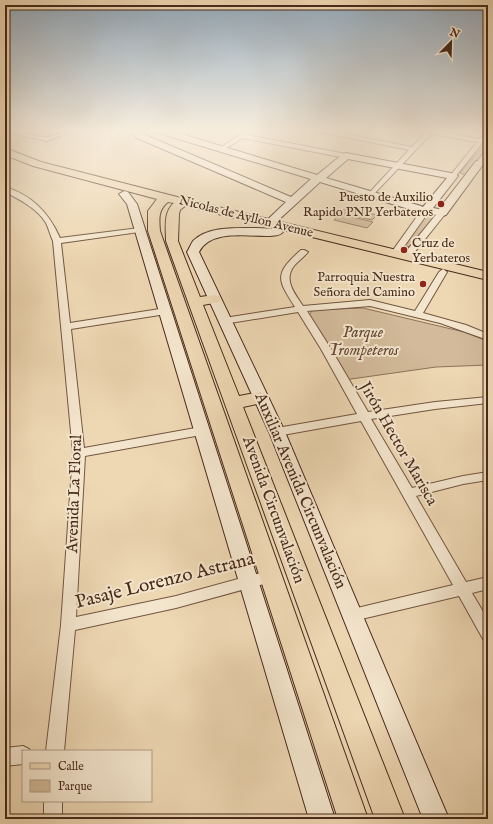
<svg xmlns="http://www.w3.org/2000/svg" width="493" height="824" viewBox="0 0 493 824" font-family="'IM FELL English',serif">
  <rect width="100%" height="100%" fill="#eed8b4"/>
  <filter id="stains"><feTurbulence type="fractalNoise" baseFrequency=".005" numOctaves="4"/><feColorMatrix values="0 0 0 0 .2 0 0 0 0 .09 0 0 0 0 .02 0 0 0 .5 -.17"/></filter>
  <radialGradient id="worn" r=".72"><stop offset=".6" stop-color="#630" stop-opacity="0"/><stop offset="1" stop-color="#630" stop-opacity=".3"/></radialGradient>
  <!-- green -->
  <path fill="#d2ba9a" stroke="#8d725a" d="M486 143 488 144V147L465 175 460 173Z
    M346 208 377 215 372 220 340 213Z
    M340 214 373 222 367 228 334 220Z
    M426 216 433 218 410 247 403 246Z
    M363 308 464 332 487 341 488 365 436 367 344 380 308 316 313 310Z"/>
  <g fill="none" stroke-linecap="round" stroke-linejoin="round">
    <!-- street casing -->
    <g stroke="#725640" stroke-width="2">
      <path id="street" d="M5 130C19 130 32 137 46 137 54 137 65 130 77 130L47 141 5 132Z
        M248 130 251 132 247 135 346 154 349 156 346 158 243 138 223 150 218 149Z
        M311 130H324L412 147 425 133 413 130H435L434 131 479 139 488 130V136L455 177 453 178 450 176 477 142 431 134 373 195 371 196 367 194 369 193 409 150Z
        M488 149V155L481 164H477L476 163 486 150Z
        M5 187C32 195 49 213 60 238L139 228 143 230 139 232 61 243 70 323 166 308 171 311 166 314 71 329 84 448 201 427 205 428 207 431 205 434 201 435 85 456 76 617 176 596 271 570 276 572 278 576 276 580 271 582 176 608 75 630 64 751H46L61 625 73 453 53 241C50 235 49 229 46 223 37 208 20 200 5 192Z
        M423 208H426L430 210 398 255H392L391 253Z
        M439 211H442L446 213 410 258H404V254Z
        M301 250H304L308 252C304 257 298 261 294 266 283 280 295 294 303 306L370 300 415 311 439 272 443 269 447 272 423 313 466 325 488 334V340L440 323 370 306 307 311 331 349 368 412 435 402 488 397V403L435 409 371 419 412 488 463 476 488 472V480L463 484 416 496 466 582 488 577V589L472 593 488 620V641L483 639 459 596 353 621 348 620 346 615 348 610 353 609 453 585 361 421 277 436 273 435 271 432 273 429 277 428 357 414 321 349 298 312 224 324 219 321 224 318 295 307C277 279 274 274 301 250Z
        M23 746 29 749 30 751H23V764L5 766V748Z
        M44 801H62V819H44Z"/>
    </g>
    <!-- secondary casing -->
    <g stroke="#482a1a" stroke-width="2">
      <path id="secondary" d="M128 130H138L143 134 291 197 311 179 155 132 154 130H168L317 175 343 154 346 153 456 174 458 176 433 208 439 209 476 161H488V167L482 166 446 215 442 216 415 211 320 182 273 225 269 226 264 223 286 202 137 138ZM348 159 447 178 423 207 421 206 326 178Z
        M124 191 128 192 137 204 335 819H309L127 204 119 194Z
        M257 228 277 229 283 232C274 244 214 222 199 252L285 432 449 819H423L269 432 187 252C189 249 191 244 193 241 208 226 237 228 257 228Z"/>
    </g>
    <!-- primary casing -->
    <g stroke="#482a1a" stroke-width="2">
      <path id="primary" d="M5 148 41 162 185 199 488 272V280L185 206 180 210 179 214 178 241 200 297 214 295 219 296 221 299 219 302 203 305 239 396 260 392 266 394 269 398 266 402 243 407 405 819H375L166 241C166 229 163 212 174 203L168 202C158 210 159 219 160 231L368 819H338L148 231V211L157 199 33 166 5 155Z"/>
    </g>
    <!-- street -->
    <use href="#street" fill="#f4e6ce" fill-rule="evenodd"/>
    <!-- secondary -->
    <use href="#secondary" fill="#f4e6ce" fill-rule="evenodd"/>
    <!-- primary -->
    <use href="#primary" fill="#eed8b4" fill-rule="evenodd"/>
  </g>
  <!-- sky -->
  <linearGradient id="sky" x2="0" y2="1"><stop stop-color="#94abbe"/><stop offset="0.53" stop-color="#f7eddd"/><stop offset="1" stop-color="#f7eddd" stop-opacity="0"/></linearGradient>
  <rect width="493" height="246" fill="url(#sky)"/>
  <!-- markers -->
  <g fill="#8f2418" stroke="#f4e6ce" stroke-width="1.5">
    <circle cx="441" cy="204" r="4"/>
    <circle cx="404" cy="250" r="4"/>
    <circle cx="423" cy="284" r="4"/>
  </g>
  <g text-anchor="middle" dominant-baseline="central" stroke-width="4" stroke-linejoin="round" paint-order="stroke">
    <!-- far-poi labels -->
    <g font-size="13" fill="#482a1a" stroke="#f4e6ce" text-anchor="end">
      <text x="433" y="197">Puesto de Auxilio<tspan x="433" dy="15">Rapido PNP Yerbateros</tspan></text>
      <text x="412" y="243" text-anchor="start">Cruz de<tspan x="412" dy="15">Yerbateros</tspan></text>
      <text x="415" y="277">Parroquia Nuestra<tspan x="415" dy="15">Señora del Camino</tspan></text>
    </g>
    <!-- far-street labels -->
    <g font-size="13" fill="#482a1a" stroke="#f4e6ce">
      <text transform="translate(246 217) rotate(14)">Nicolas de Ayllon Avenue</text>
    </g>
    <!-- park labels -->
    <g font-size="16" font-style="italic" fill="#644734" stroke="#f4e6ce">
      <text x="363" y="333">Parque<tspan x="363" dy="18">Trompeteros</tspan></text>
    </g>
    <!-- street labels -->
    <g font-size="16" fill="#482a1a" stroke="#f4e6ce">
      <text transform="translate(398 444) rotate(60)">Jirón Hector Marisca</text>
      <text transform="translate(300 491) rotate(67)">Auxiliar Avenida Circunvalación</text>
      <text transform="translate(75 494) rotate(-88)">Avenida La Floral</text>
      <text transform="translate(273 510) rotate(70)">Avenida Circunvalación</text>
    </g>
    <!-- near-street labels -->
    <g font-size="19" fill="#482a1a" stroke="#f4e6ce">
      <text transform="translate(165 581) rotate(-14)">Pasaje Lorenzo Astrana</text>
    </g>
  </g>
  <!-- margin -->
  <rect width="493" height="824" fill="none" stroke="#eed8b4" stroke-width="20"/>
  <rect x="6" y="6" width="481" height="812" fill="none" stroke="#482a1a" stroke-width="2"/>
  <rect x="10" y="10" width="473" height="804" fill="none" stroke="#482a1a"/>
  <!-- legend -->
  <rect x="22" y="750" width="130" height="52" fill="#f4e6ce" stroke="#af9b86"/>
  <rect x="30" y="763" width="20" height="6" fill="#eed8b4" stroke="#af9b86"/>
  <text x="58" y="770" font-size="12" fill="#482a1a">Calle</text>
  <rect x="30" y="780" width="20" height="12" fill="#d2ba9a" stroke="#af9b86"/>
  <text x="58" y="790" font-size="12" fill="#482a1a">Parque</text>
  <!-- north arrow -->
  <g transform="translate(451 42) rotate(23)" stroke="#f4e6ce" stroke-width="3" paint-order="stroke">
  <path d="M0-3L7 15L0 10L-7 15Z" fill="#482a1a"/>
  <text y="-6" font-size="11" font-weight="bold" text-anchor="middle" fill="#482a1a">N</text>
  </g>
  <rect width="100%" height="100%" filter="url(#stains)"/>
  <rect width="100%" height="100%" fill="url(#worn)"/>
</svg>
